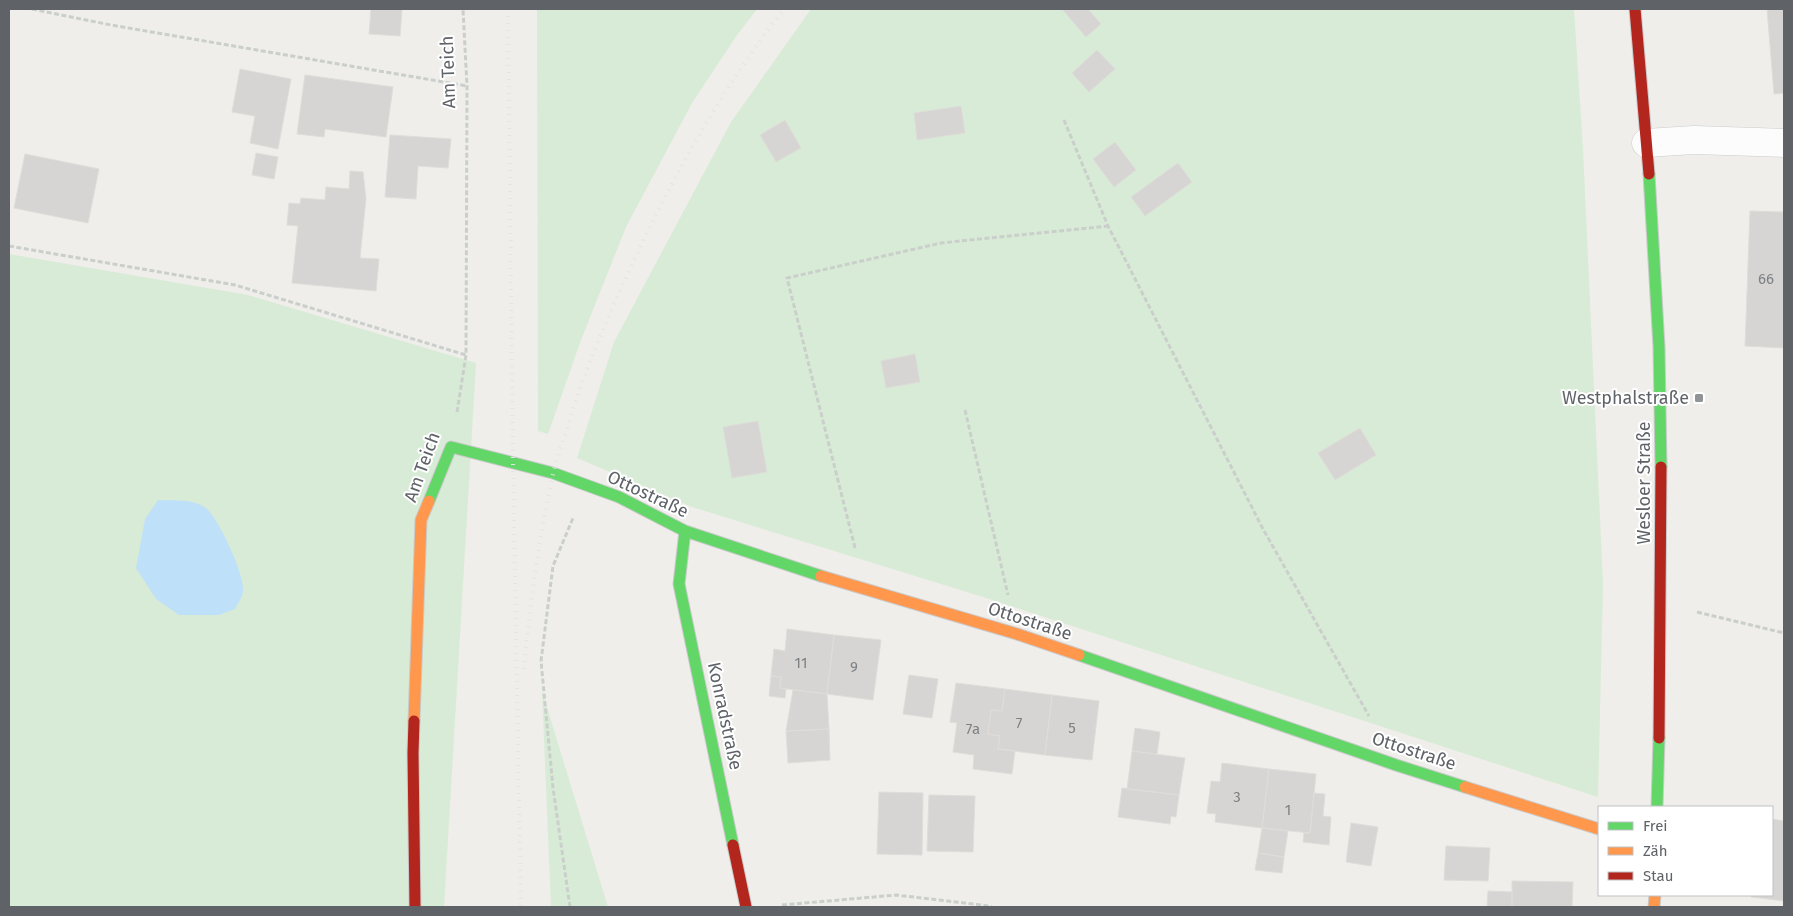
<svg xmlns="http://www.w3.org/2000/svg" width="1793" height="916" viewBox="0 0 1793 916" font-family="'Fira Sans',sans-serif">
  <rect width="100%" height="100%" fill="#efeeea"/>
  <!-- green -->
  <path fill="#d8ebd6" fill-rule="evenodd" d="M537 9H757L735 38 692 103 626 227 581 340 548 434 538 431Z
    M811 9H1574L1583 150 1603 584 1598 797 983 597 692 507 577 458 614 342 731 122Z
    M9 254 248 295 476 363 444 907H9ZM145 519 235 608 143 539Z
    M542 691 608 907H551Z"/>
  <!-- water -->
  <path fill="#bfe0f9" d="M158 500C173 501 194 498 207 509 219 520 245 575 243 591 243 596 238 603 235 609L219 615H179L156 599 136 568 145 519Z"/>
  <!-- building -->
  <path fill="#d6d5d3" stroke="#deddd9" d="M371 9H402L400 36 369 34Z
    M1062 9H1088L1101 24 1086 37Z
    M1767 9H1784V93L1774 94Z
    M1097 50 1115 69 1089 92 1072 73Z
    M240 69 291 79 278 149 250 143 255 116 232 112Z
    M305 75 393 87 386 137 325 129 324 137 297 134Z
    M961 106 965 133 917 140 914 113Z
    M785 120 801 148 776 162 760 135Z
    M390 135 451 139 448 168 418 166 416 199 385 197Z
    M1115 142 1136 170 1114 187 1093 159Z
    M256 153 278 157 274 179 252 175Z
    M25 154 99 169 88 223 14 208Z
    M1178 163 1192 182 1145 216 1131 197Z
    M350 171 363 172 366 199 360 258 379 259 376 291 292 283 298 226 287 225 289 203 300 204 301 198 325 200 326 187 349 189Z
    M1750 211 1784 212V348L1745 346Z
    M915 354 920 382 886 388 881 361Z
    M758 421 767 472 732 478 723 427Z
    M1360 428 1376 455 1335 480 1318 453Z
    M787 629 834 635 827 694 780 688 781 677 771 676 774 649 785 651Z
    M834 635 881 640 873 700 827 694Z
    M909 675 938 679 932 718 903 714Z
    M771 676 781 677 780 688 786 689 785 698 769 696Z
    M956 683 1005 689 1002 711 991 710 988 734 1000 736 998 749 1015 751 1012 774 973 769 974 755 953 752 957 723 950 722Z
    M1005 689 1052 695 1045 755 998 749 1000 736 988 734 991 710 1002 711Z
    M793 690 827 694 829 729 786 731Z
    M1052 695 1099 701 1092 760 1045 755Z
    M1135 728 1160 732 1157 754 1132 751Z
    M829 729 830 760 788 763 786 731Z
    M1132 751 1185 758 1179 795 1127 789Z
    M1222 763 1269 769 1262 828 1215 822 1216 814 1207 813 1211 781 1220 782Z
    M1269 769 1316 774 1310 833 1262 828Z
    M1122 788 1179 795 1176 817 1171 816 1170 824 1118 817Z
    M879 792 923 793 922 855 877 854Z
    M1314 793 1325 794 1323 816 1331 817 1329 845 1303 842 1304 833H1310Z
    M929 795 975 796 973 852 927 851Z
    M1772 819 1784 821V901L1751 897V895H1772Z
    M1351 823 1378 827 1371 866 1346 862Z
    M1262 828 1288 831 1284 857 1258 853Z
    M1446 846 1490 848 1488 881 1444 880Z
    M1258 853 1284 857 1282 873 1255 870Z
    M1512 881 1573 882 1572 907H1512Z
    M1488 891 1512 892V907H1487Z"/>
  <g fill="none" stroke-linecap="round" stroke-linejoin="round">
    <!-- street casing -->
    <g stroke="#cbcccc" stroke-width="29">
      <path id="street" d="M1646 143 1694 140 1784 143"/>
    </g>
    <!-- fast casing -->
    <g stroke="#cacacb" stroke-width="13">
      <path id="fast" d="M1649 174 1659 347 1661 467
        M429 501 451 447 553 473 619 497 685 531 821 576
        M685 531 679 584 733 845
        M1079 655 1396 765 1465 787
        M1657 807 1659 738"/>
    </g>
    <!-- slow casing -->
    <g stroke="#cacacb" stroke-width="13">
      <path id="slow" d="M821 576 1017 634 1079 655
        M414 721 421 520 429 501
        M1465 787 1599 829
        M1654 907 1655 895"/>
    </g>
    <!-- jam casing -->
    <g stroke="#cacacb" stroke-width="13">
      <path id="jam" d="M1635 9 1649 174
        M414 721 413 753 415 907
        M1659 738 1661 467
        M733 845 746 907"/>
    </g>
    <!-- path -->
    <path stroke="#cacfcc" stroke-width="3" stroke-dasharray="5 2.5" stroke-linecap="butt" d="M32 9 111 25 467 86
      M1064 120 1108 226 1263 529 1369 716
      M9 246 235 285 466 355
      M965 410 1008 595
      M457 412 466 355 467 86 463 9
      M855 548 787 278 941 243 1108 226
      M1697 612 1784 633
      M782 905 896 895 982 905 992 907
      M570 907 553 788 541 661 553 566 573 518"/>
    <!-- street -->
    <use href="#street" stroke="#fdfcfc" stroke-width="28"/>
    <!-- fast -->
    <use href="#fast" stroke="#63d668" stroke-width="11"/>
    <!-- slow -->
    <use href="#slow" stroke="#ff974d" stroke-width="11"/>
    <!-- jam -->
    <use href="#jam" stroke="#b3261e" stroke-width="11"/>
    <!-- rail -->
    <path stroke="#e4e4e4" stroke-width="4" stroke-dasharray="1 6" stroke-linecap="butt" d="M508 9 513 463 521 907
      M524 669C530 604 539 539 553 474 556 461 561 448 565 435 579 388 596 344 616 300 661 198 715 97 784 9"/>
  </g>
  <!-- markers -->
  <rect fill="#919496" stroke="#fff" stroke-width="2" x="1694" y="393" width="10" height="10" rx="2.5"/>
  <g text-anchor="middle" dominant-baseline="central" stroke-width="4" stroke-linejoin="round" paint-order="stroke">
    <!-- number labels -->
    <g font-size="15" fill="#7e8184">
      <text x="1766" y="279">66</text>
      <text x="801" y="663">11</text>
      <text x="854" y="667">9</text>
      <text x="1019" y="723">7</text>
      <text x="1072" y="728">5</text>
      <text x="973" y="729">7a</text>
      <text x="1237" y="797">3</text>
      <text x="1288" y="810">1</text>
    </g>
    <!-- street labels -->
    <g font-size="18" fill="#5f6368" stroke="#fff">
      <text transform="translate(448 72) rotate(-92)">Am Teich</text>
      <text transform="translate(422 467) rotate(-70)">Am Teich</text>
      <text transform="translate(1644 483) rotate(-90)">Wesloer Straße</text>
      <text transform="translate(648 494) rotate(25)">Ottostraße</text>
      <text transform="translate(1030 621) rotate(18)">Ottostraße</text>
      <text transform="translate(725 716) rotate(78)">Konradstraße</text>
      <text transform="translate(1414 751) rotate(18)">Ottostraße</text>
    </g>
    <!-- poi labels -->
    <g font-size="18" fill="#5f6368" stroke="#fff" text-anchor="end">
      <text x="1689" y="398">Westphalstraße</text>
    </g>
  </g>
  <!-- border -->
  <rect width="1793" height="916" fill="none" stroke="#5f6368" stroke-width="20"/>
  <!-- legend -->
  <rect x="1598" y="806" width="175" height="90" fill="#ffffff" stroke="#bfc1c3"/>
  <rect x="1608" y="822" width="25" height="8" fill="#63d668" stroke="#bfc1c3"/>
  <text x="1643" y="831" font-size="15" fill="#5f6368">Frei</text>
  <rect x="1608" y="847" width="25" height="8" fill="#ff974d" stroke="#bfc1c3"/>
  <text x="1643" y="856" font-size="15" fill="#5f6368">Zäh</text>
  <rect x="1608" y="872" width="25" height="8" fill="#b3261e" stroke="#bfc1c3"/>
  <text x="1643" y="881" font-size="15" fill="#5f6368">Stau</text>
</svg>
